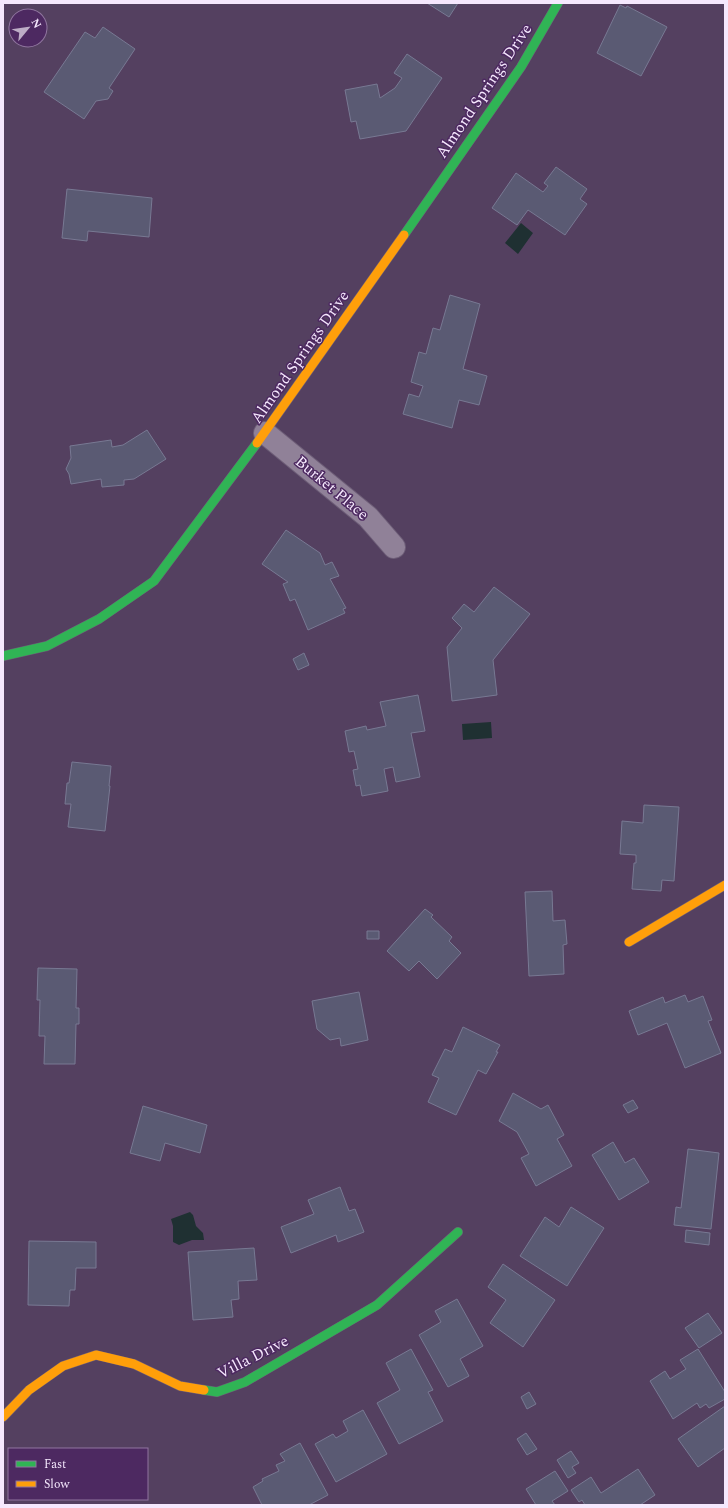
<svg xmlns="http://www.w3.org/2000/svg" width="728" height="1508" viewBox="0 0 728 1508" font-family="Spectral,serif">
  <rect width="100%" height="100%" fill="#544060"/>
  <!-- water -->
  <path fill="#1f3032" d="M521 223 533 233 518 254 505 243Z
    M491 722 492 738 463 740 462 724Z
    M190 1212 193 1215 196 1226 203 1233 204 1240H192L179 1245 173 1242V1226L171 1219Z"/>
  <!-- building -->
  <path fill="#5a5a73" stroke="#787993" d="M427 3H458L449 17Z
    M620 5 626 8 627 6 667 27 641 76 597 53Z
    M103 27 135 49 109 88 113 91 108 99 96 101 84 119 44 92 85 32 95 38Z
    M407 54 442 78 406 131 360 139 356 121 351 122 345 90 377 84 380 98 395 88 402 78 394 73Z
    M556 167 587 189 580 199 587 204 565 235 528 210 517 225 492 208 516 173 543 192 548 186 544 183Z
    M67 189 152 198 149 237 88 231 87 241 62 238Z
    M450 295 480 304 463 369 487 376 479 405 459 400 452 428 403 414 409 394 419 397 423 386 411 382 419 352 426 354 433 328 440 330Z
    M147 430 166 459 134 479 124 480V485L102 487 101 479 71 484 69 474 66 469 71 458 70 446 111 440 112 447 123 445Z
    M286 530 320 553 325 565 332 562 339 576 330 579 346 608 343 609 345 613 308 630 295 599 290 601 283 584 288 582 262 564Z
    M494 587 530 614 493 660 497 695 452 701 447 647 462 628 452 618 464 604 474 612Z
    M304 653 309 665 298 670 293 659Z
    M418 695 425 731 411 733 420 777 396 782 393 767 384 769 388 791 362 796 360 785 356 786 353 770 358 769 354 751 349 752 345 731 366 726 367 730 386 726 380 702Z
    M72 762 111 766 109 786H110L105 831 68 827 71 804H65L67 783H69Z
    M644 805 679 807 674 881 662 880 661 891 632 889 634 863H636V855L620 854 622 821 643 823Z
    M552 891 553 921 565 920 567 944 563 945 564 974 529 976 525 892Z
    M425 909 433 915 431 917 452 937 449 941 461 953 437 979 419 961 409 971 387 951Z
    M367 931H379V939H367Z
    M38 968 77 969 76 1008H79V1024H76L75 1064H44L45 1036H39L40 1000H37Z
    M359 992 368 1040 341 1046 340 1038 330 1040 317 1029 312 1001Z
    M685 995 688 1002 703 996 712 1020 708 1021 721 1053 685 1068 667 1023 638 1035 629 1011 663 997 665 1003Z
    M463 1027 500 1045 496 1052H498L486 1074 478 1070 456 1115 428 1102 439 1078 432 1075 445 1049 452 1052Z
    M513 1093 541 1109 548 1105 564 1135 557 1139 572 1166 536 1186 521 1158 529 1154 517 1132 499 1121Z
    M633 1100 638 1108 628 1113 623 1105Z
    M143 1106 207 1125 200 1153 165 1143 160 1161 130 1153Z
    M613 1142 625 1163 634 1158 649 1182 619 1200 592 1155Z
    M688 1149 719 1153 711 1229 674 1225 676 1207 681 1208Z
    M340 1187 349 1211 355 1209 364 1232 338 1242 336 1235 291 1253 281 1227 314 1214 308 1200Z
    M571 1207 604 1228 567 1286 520 1256 545 1217 559 1227Z
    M686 1230 710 1233 709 1245 685 1242Z
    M29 1241 96 1242V1268H76L75 1290H70L69 1306 28 1305Z
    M254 1248 257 1280 238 1281 239 1299 231 1300 233 1317 193 1320 188 1252Z
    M503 1264 555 1300 523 1347 490 1323 506 1300 488 1287Z
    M457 1299 483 1346 460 1359 469 1376 448 1387 419 1335 441 1322 435 1311Z
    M708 1313 722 1333 699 1348 685 1328Z
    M411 1349 433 1390 428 1392 443 1421 399 1444 377 1403 400 1390 386 1363Z
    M698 1349 725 1392V1399L709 1408 706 1404 700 1408 697 1403 673 1419 650 1381 665 1371 670 1379 686 1369 680 1360Z
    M529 1392 536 1404 527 1409 521 1397Z
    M725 1406V1448L698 1467 678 1439Z
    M363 1410 387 1454 336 1482 315 1444 333 1434 336 1438 348 1431 343 1421Z
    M526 1433 537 1449 527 1455 517 1439Z
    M300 1443 328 1495 309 1505H262L253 1487 263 1481 262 1479 279 1471 276 1465 285 1461 280 1454Z
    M571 1451 579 1463 572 1467 576 1473 568 1478 557 1460Z
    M638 1469 655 1495 640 1505H585L582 1500 579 1502 571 1490 591 1477 601 1493Z
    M555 1471 568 1491 552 1501 555 1505H536L526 1489Z"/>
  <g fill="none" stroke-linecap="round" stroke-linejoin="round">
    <!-- street casing -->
    <g stroke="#6d5d77" stroke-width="24">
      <path id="street" d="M265 433 368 517 394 547"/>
    </g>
    <!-- fast casing -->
    <g stroke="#6d5d77" stroke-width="10">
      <path id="fast" d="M404 235 521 67 558 3
        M3 656 47 646 99 619 154 581 257 443
        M204 1390 217 1392 245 1382 377 1305 458 1232"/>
    </g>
    <!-- slow casing -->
    <g stroke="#6d5d77" stroke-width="10">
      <path id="slow" d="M257 443 404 235
        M629 942 725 885
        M3 1417 29 1390 63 1366 96 1355 134 1364 180 1386 204 1390"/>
    </g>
    <!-- street -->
    <use href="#street" stroke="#908198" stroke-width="22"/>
    <!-- fast -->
    <use href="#fast" stroke="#30b455" stroke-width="9"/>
    <!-- slow -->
    <use href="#slow" stroke="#ff9f0a" stroke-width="9"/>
  </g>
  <g text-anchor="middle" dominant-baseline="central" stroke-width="3" stroke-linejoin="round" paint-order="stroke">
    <!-- street labels -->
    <g font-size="16" fill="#f5e8fd" stroke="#4d2961">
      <text transform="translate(484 91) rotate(-56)">Almond Springs Drive</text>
      <text transform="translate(300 357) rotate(-55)">Almond Springs Drive</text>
      <text transform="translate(332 488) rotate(40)">Burket Place</text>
      <text transform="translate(253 1357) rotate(-27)">Villa Drive</text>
    </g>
  </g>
  <!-- border -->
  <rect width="728" height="1508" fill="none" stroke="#f5e8fd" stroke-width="8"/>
  <!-- legend -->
  <rect x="8" y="1448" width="140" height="52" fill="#4d2961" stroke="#90759f"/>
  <rect x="16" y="1461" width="20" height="6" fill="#30b455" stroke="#90759f"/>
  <text x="44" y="1468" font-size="12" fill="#f5e8fd">Fast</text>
  <rect x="16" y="1481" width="20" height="6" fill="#ff9f0a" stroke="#90759f"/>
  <text x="44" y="1488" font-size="12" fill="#f5e8fd">Slow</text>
  <!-- north arrow -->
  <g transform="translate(28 28) rotate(61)"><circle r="19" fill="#4d2961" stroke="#90759f"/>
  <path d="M0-3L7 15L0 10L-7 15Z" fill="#bdadc6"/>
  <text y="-6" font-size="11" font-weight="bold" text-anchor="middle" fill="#f5e8fd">N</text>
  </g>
</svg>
